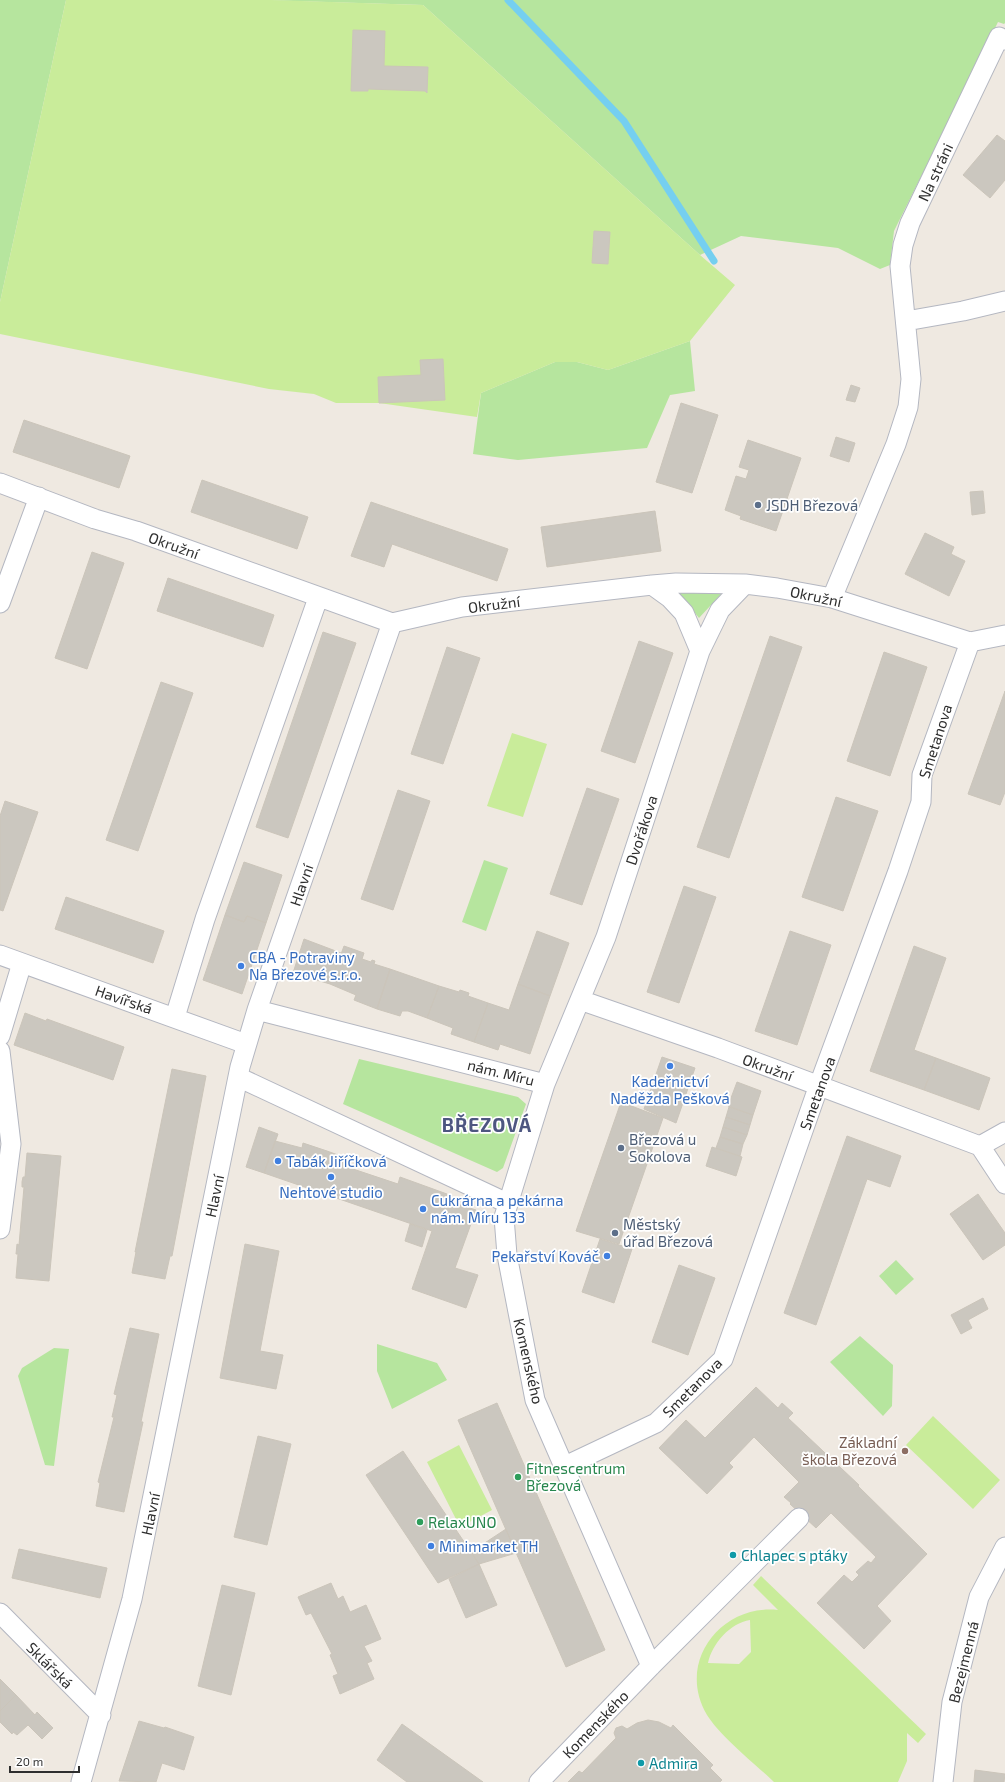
<svg xmlns="http://www.w3.org/2000/svg" width="1005" height="1782" viewBox="0 0 1005 1782" font-family="'Exo 2',sans-serif">
  <rect width="100%" height="100%" fill="#efe9e1"/>
  <!-- green -->
  <path fill="#b6e59e" d="M0 0H66L0 302Z
    M262 0H1005V23L1004 24 998 22 894 231 890 265 880 269 838 248 741 236 700 255 423 5Z
    M690 341 695 391 670 395 647 448 518 460 473 454 481 393 555 362H577L608 370Z
    M724 591 699 618 678 592Z
    M484 860 508 868 486 931 462 922Z
    M359 1059 518 1097 526 1104 503 1168 497 1172 343 1104Z
    M896 1260 914 1279 896 1295 879 1276Z
    M860 1336 893 1365 892 1406 883 1416 830 1362Z
    M377 1344 437 1363 447 1380 392 1409 377 1371Z
    M54 1348 69 1349 54 1466 45 1465 18 1376 22 1368Z"/>
  <!-- pitch -->
  <path fill="#c9ec9a" fill-rule="evenodd" d="M66 0H271L423 5 700 255 735 285 690 341 608 370 577 362H555L481 393 477 417 379 403H336L314 394 269 389 0 334V302Z
    M512 733 547 744 523 817 487 806Z
    M933 1416 1000 1480 973 1509 906 1445Z
    M459 1445 492 1510 460 1527 427 1462Z
    M761 1576 926 1734 918 1743 907 1733V1761L898 1782H774C755 1764 720 1736 707 1715 676 1663 720 1604 778 1610L753 1585ZM750 1620 751 1652 739 1664 708 1663C712 1644 730 1623 750 1620Z"/>
  <g fill="none" stroke-linecap="round" stroke-linejoin="round">
    <!-- stream -->
    <path stroke="#75cff0" stroke-width="7" d="M508 0 624 121 714 261"/>
  </g>
  <!-- building -->
  <path fill="#cbc7bf" stroke="#cbc5ba" d="M353 30 385 31 384 66 428 67 427 93 425 91 368 89V91H351Z
    M997 135 1005 141V180L990 198 963 175Z
    M594 231 610 232 608 264 592 263Z
    M443 359 445 400 379 403 378 377 421 375 420 360Z
    M851 385 860 388 855 402 846 400Z
    M681 403 718 415 692 493 656 482Z
    M24 420 130 456 119 488 13 452Z
    M836 437 855 443 849 462 830 456Z
    M748 440 801 458 776 531 740 519 741 516 725 510 736 476 746 479 749 470 739 467Z
    M202 480 308 517 297 549 191 512Z
    M983 491 985 513 972 515 970 492Z
    M371 502 508 549 497 581 392 544 384 567 351 556Z
    M655 511 661 551 547 567 541 527Z
    M925 533 954 547 951 554 965 561 949 596 905 574Z
    M92 552 124 563 87 669 55 658Z
    M168 578 274 615 263 647 157 611Z
    M323 632 356 643 288 838 256 827Z
    M770 636 802 647 729 858 697 847Z
    M639 641 673 653 635 763 601 751Z
    M447 647 480 658 443 764 411 754Z
    M884 652 927 667 890 776 847 761Z
    M161 682 193 693 138 851 106 840Z
    M1005 691V792L1000 805 968 794Z
    M587 788 619 799 582 905 550 894Z
    M398 790 430 801 393 910 361 899Z
    M836 797 878 811 843 911 802 897Z
    M5 801 38 812 3 911 0 910V816Z
    M244 862 282 875 266 923 247 916 244 922 225 915Z
    M684 886 716 897 679 1003 647 992Z
    M66 897 164 931 153 963 55 929Z
    M225 915 244 922 247 916 266 923 242 994 203 980Z
    M537 931 569 943 550 996 518 984Z
    M790 931 831 945 797 1045 755 1031Z
    M304 939 341 953 330 984 293 973Z
    M344 946 364 953 362 959 371 962 372 960 375 961 374 964 390 969 377 1009 354 1000 356 995 330 984Z
    M914 946 946 958 914 1050 936 1058 924 1090 870 1071Z
    M390 969 439 986 427 1018 408 1011H402L400 1016 377 1009Z
    M518 984 550 996 530 1054 500 1044 498 1050 474 1042 488 1003 509 1010Z
    M439 986 459 992 460 990 469 993 468 996 488 1003 474 1042 451 1034 453 1028 427 1018Z
    M25 1013 46 1021 47 1019 124 1047 113 1080 14 1045Z
    M662 1057 695 1068 676 1123 644 1109Z
    M936 1058 990 1078 979 1110 924 1090Z
    M172 1069 206 1076 172 1256H170L165 1279 132 1273 136 1252H135Z
    M737 1082 761 1091 753 1115 728 1106Z
    M621 1102 663 1118 619 1244 576 1231Z
    M729 1107 753 1115 750 1125 726 1117Z
    M726 1117 750 1125 747 1135 723 1127Z
    M259 1127 278 1134 264 1173 246 1167Z
    M723 1127 747 1135 743 1144 720 1137Z
    M847 1136 901 1156 890 1187 867 1179 816 1325 784 1313Z
    M720 1137 743 1144 740 1156 716 1148Z
    M275 1141 302 1148 303 1143 327 1151 349 1159 347 1167 398 1184 400 1177 447 1194 445 1200 476 1210 455 1268 478 1275 466 1308 412 1289 432 1231 264 1173Z
    M712 1147 742 1157 736 1176 706 1166Z
    M27 1153 61 1156 49 1281 16 1278 18 1254H16L17 1244 19 1245 24 1187H22V1182L23 1177H25Z
    M978 1194 1005 1233V1245L983 1260 950 1214Z
    M410 1224 427 1230 422 1247 405 1241Z
    M600 1239 632 1249 614 1303 582 1292Z
    M245 1244 279 1251 260 1351 283 1355 276 1389 220 1378Z
    M679 1265 715 1278 688 1355 652 1342Z
    M983 1298 988 1309 968 1320 972 1328 961 1334 951 1315Z
    M130 1328 159 1334 141 1422H143L124 1512 96 1506 100 1483 98 1482 114 1417H112L117 1395 114 1394Z
    M756 1387 778 1408 782 1403 793 1413 788 1418 859 1485 858 1486 927 1554 877 1606 891 1621 864 1649 817 1603 844 1575 852 1582 859 1575 856 1572 868 1561 871 1563 876 1557 831 1513 816 1528 790 1504 791 1503 784 1497 799 1482 754 1437 729 1463 733 1467 707 1494 659 1448 686 1420 705 1438Z
    M497 1403 605 1650 566 1667 458 1420Z
    M258 1436 291 1444 267 1545 234 1537Z
    M403 1451 479 1564 438 1583 366 1475Z
    M506 1529 516 1553 479 1564 471 1552Z
    M19 1549 107 1568 100 1598 12 1578Z
    M479 1564 497 1605 466 1618 449 1579Z
    M331 1583 338 1599 343 1596 350 1612 366 1605 381 1639 364 1646 372 1661 367 1663 374 1679 340 1694 333 1676 338 1674 330 1655 332 1654 311 1613 306 1615 298 1597Z
    M222 1585 255 1593 231 1695 198 1686Z
    M0 1679 16 1695 0 1711Z
    M16 1695 35 1715 37 1712 53 1728 42 1739 28 1725 17 1735 13 1732 12 1734 0 1722V1711Z
    M648 1720 659 1722 671 1728 673 1725 713 1765 710 1768 722 1780 720 1782H568L579 1771 582 1773 616 1738 614 1733 616 1728 622 1726 627 1729 637 1723Z
    M139 1721 164 1728 165 1727 194 1737 184 1770 162 1763 156 1782 119 1781Z
    M402 1724 483 1782H407L377 1760Z
    M975 1770 1005 1774 1004 1782H974Z"/>
  <g fill="none" stroke-linecap="round" stroke-linejoin="round">
    <!-- street casing -->
    <g stroke="#b4b7c1" stroke-width="21">
      <path id="street" d="M906 321 963 311 1005 301
        M0 483 95 519 136 531 392 623 462 607 652 585 676 583 745 584 777 588 832 598 970 642 1005 635
        M652 585 670 598 684 613 700 651
        M832 598 896 444 908 407 911 379 900 266 903 245 910 223 999 37 1005 40
        M0 603 39 497
        M0 955 246 1044
        M580 1000 718 1048 980 1146 1005 1184
        M257 1010 545 1084
        M175 1017 205 919 318 598
        M0 1036 22 963
        M0 1051 11 1144 0 1229
        M238 1077 507 1203
        M980 1146 1005 1132
        M563 1467 656 1423 723 1359 819 1085 898 871 921 802 922 775 970 642
        M0 1613 101 1715
        M651 1666 535 1400 507 1255 504 1217 545 1084 606 937 700 651 720 610 745 584
        M81 1782 132 1599 240 1067 257 1010 392 623
        M539 1782 651 1666 799 1518
        M943 1782 952 1702 979 1597 1005 1547"/>
    </g>
    <!-- street -->
    <use href="#street" stroke="#fff" stroke-width="19"/>
  </g>
  <!-- markers -->
  <g fill="#5c6f8a" stroke="#fff" stroke-width="1.5">
    <circle cx="758" cy="505" r="4"/>
    <circle cx="621" cy="1148" r="4"/>
    <circle cx="615" cy="1233" r="4"/>
  </g>
  <g fill="#3f7fe0" stroke="#fff" stroke-width="1.5">
    <circle cx="241" cy="966" r="4"/>
    <circle cx="670" cy="1066" r="4"/>
    <circle cx="278" cy="1161" r="4"/>
    <circle cx="331" cy="1177" r="4"/>
    <circle cx="423" cy="1209" r="4"/>
    <circle cx="607" cy="1256" r="4"/>
    <circle cx="431" cy="1546" r="4"/>
  </g>
  <circle fill="#8d6e63" stroke="#fff" stroke-width="1.5" cx="905" cy="1451" r="4"/>
  <g fill="#2e9e5b" stroke="#fff" stroke-width="1.5">
    <circle cx="518" cy="1477" r="4"/>
    <circle cx="420" cy="1522" r="4"/>
  </g>
  <g fill="#0f9aa8" stroke="#fff" stroke-width="1.5">
    <circle cx="733" cy="1555" r="4"/>
    <circle cx="641" cy="1763" r="4"/>
  </g>
  <g text-anchor="middle" dominant-baseline="central" stroke-width="3.5" stroke-linejoin="round" paint-order="stroke">
    <!-- street labels -->
    <g font-size="15" fill="#2e2e2e" stroke="#fff">
      <text transform="translate(935 172) rotate(-65)">Na stráni</text>
      <text transform="translate(174 545) rotate(20)">Okružní</text>
      <text transform="translate(816 596) rotate(12)">Okružní</text>
      <text transform="translate(494 604) rotate(-7)">Okružní</text>
      <text transform="translate(935 741) rotate(-72)">Smetanova</text>
      <text transform="translate(641 830) rotate(-72)">Dvořákova</text>
      <text transform="translate(301 885) rotate(-71)">Hlavní</text>
      <text transform="translate(124 999) rotate(19)">Havířská</text>
      <text transform="translate(768 1067) rotate(20)">Okružní</text>
      <text transform="translate(501 1072) rotate(14)">nám. Míru</text>
      <text transform="translate(817 1093) rotate(-70)">Smetanova</text>
      <text transform="translate(214 1196) rotate(-78)">Hlavní</text>
      <text transform="translate(529 1361) rotate(77)">Komenského</text>
      <text transform="translate(692 1387) rotate(-45)">Smetanova</text>
      <text transform="translate(150 1514) rotate(-78)">Hlavní</text>
      <text transform="translate(963 1662) rotate(-76)">Bezejmenná</text>
      <text transform="translate(50 1665) rotate(45)">Sklářská</text>
      <text transform="translate(595 1724) rotate(-46)">Komenského</text>
    </g>
    <!-- service labels -->
    <g font-size="15" fill="#4e5e75" stroke="#fff" text-anchor="start">
      <text x="766" y="505">JSDH Březová</text>
      <text x="629" y="1139">Březová u<tspan x="629" dy="17">Sokolova</tspan></text>
      <text x="623" y="1224">Městský<tspan x="623" dy="17">úřad Březová</tspan></text>
    </g>
    <!-- shop labels -->
    <g font-size="15" fill="#366cbe" stroke="#fff" text-anchor="start">
      <text x="249" y="957">CBA - Potraviny<tspan x="249" dy="17">Na Březové s.r.o.</tspan></text>
      <text x="670" y="1081" text-anchor="middle">Kadeřnictví<tspan x="670" dy="17">Naděžda Pešková</tspan></text>
      <text x="286" y="1161">Tabák Jiříčková</text>
      <text x="331" y="1192" text-anchor="middle">Nehtové studio</text>
      <text x="431" y="1200">Cukrárna a pekárna<tspan x="431" dy="17">nám. Míru 133</tspan></text>
      <text x="599" y="1256" text-anchor="end">Pekařství Kováč</text>
      <text x="439" y="1546">Minimarket TH</text>
    </g>
    <!-- education labels -->
    <g font-size="15" fill="#785e54" stroke="#fff" text-anchor="end">
      <text x="897" y="1442">Základní<tspan x="897" dy="17">škola Březová</tspan></text>
    </g>
    <!-- leisure labels -->
    <g font-size="15" fill="#27864d" stroke="#fff" text-anchor="start">
      <text x="526" y="1468">Fitnescentrum<tspan x="526" dy="17">Březová</tspan></text>
      <text x="428" y="1522">RelaxUNO</text>
    </g>
    <!-- culture labels -->
    <g font-size="15" fill="#0d838f" stroke="#fff" text-anchor="start">
      <text x="741" y="1555">Chlapec s ptáky</text>
      <text x="649" y="1763">Admira</text>
    </g>
    <!-- district labels -->
    <g font-size="19" font-weight="bold" letter-spacing="1" fill="#4d5680" stroke="#fff">
      <text x="487" y="1124">BŘEZOVÁ</text>
    </g>
  </g>
  <!-- scale -->
  <path d="M10 1766v6h69v-6" fill="none" stroke="#2e2e2e" stroke-width="2"/>
  <text x="16" y="1766" font-size="12" fill="#2e2e2e" stroke="#ffffff" stroke-width="3" paint-order="stroke">20 m</text>
</svg>
